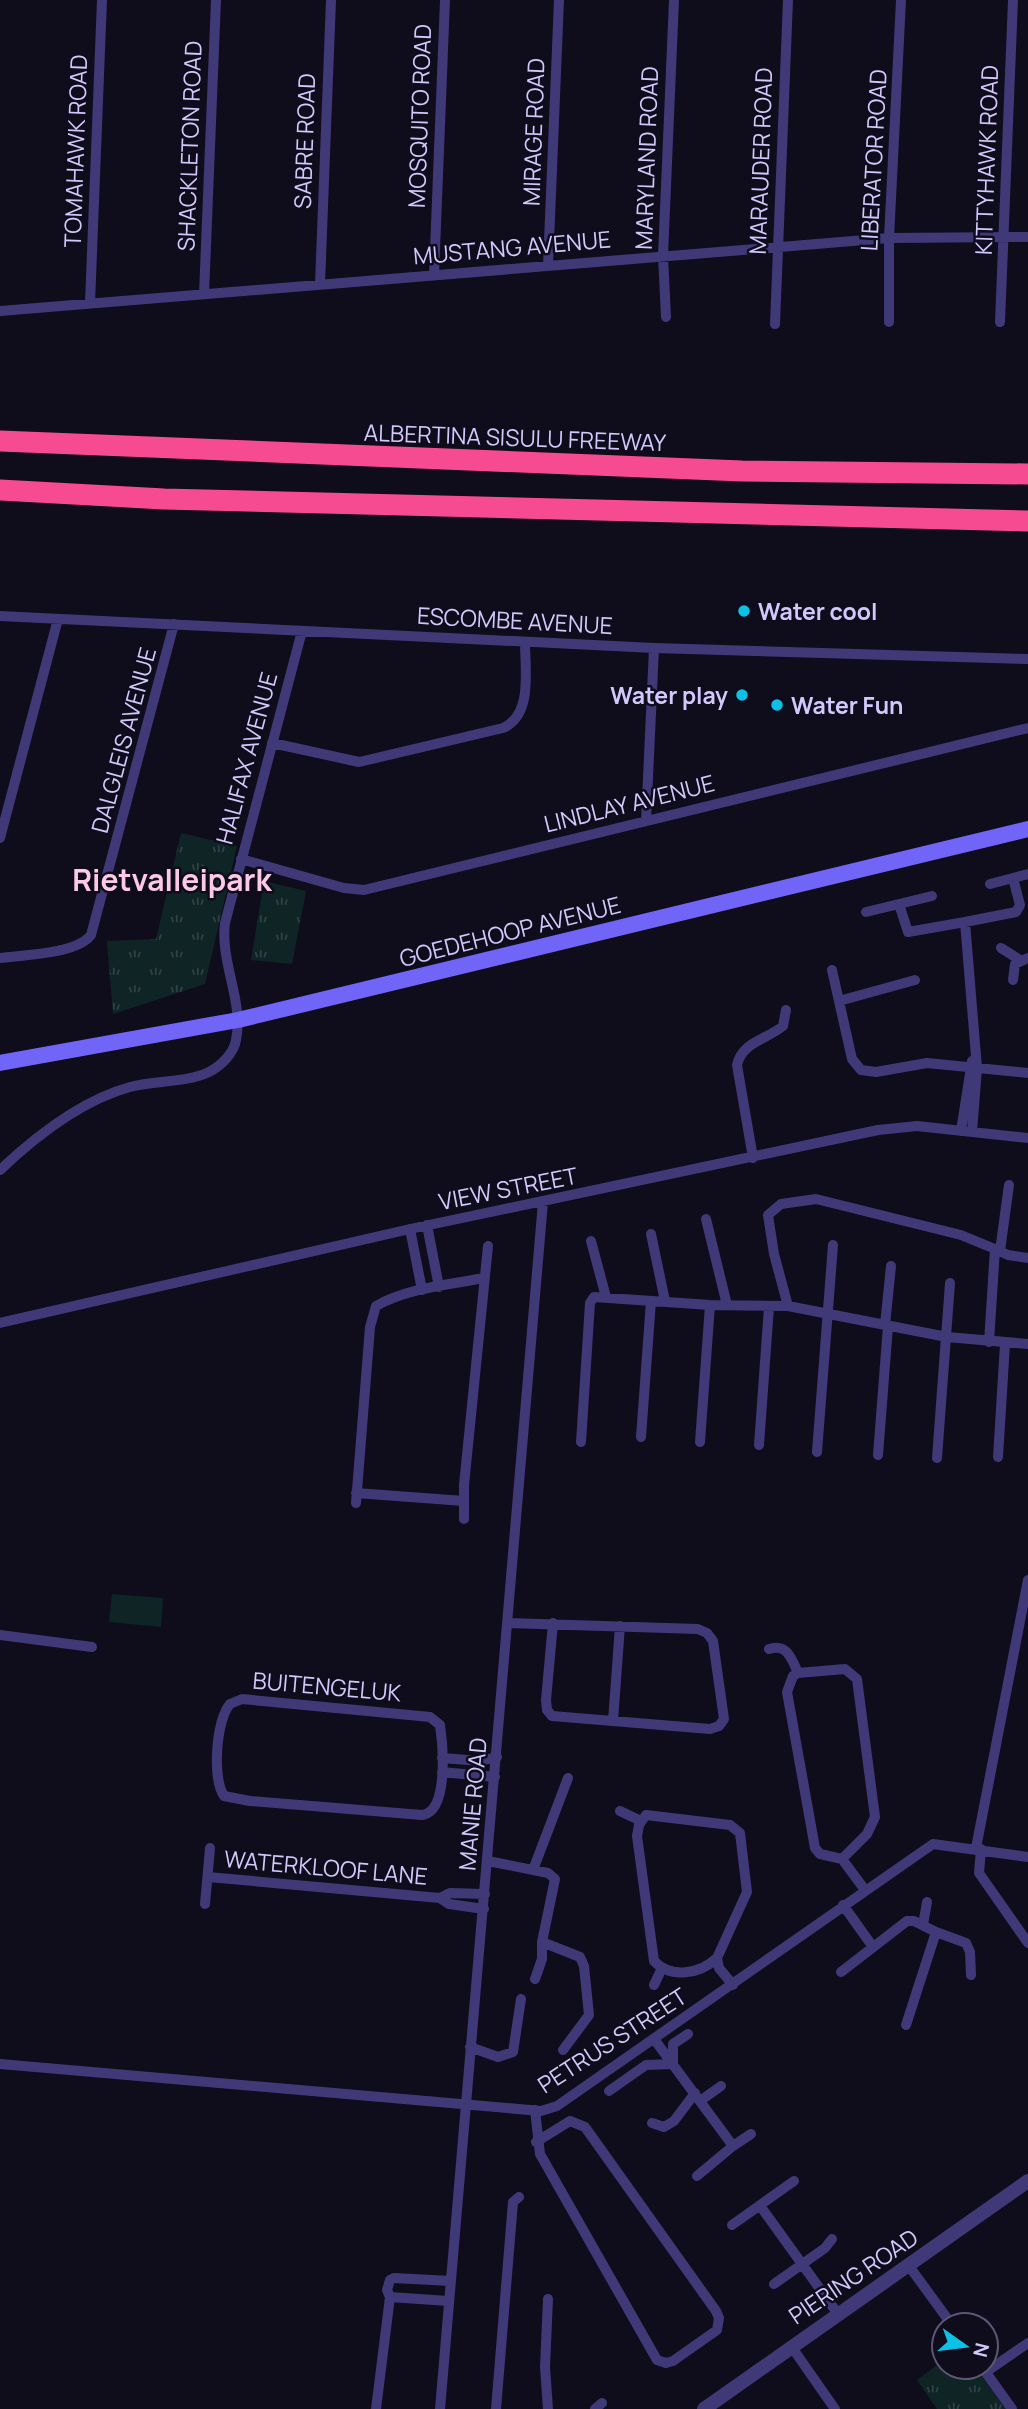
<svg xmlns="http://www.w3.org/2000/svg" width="1028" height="2409" viewBox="0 0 1028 2409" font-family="Manrope,sans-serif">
  <defs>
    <pattern id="park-tufts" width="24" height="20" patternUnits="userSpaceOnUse" patternTransform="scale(1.75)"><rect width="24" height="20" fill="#0f2424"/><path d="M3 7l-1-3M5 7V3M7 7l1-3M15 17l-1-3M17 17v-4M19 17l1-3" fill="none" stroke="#314245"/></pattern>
  </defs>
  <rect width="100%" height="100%" fill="#0f0c1b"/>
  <!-- grass -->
  <path fill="#0f2424" d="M112 1594 163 1598 161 1627 109 1622Z"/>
  <!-- park -->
  <path fill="url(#park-tufts)" d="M181 833 237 846 205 984 113 1014 107 941 156 939Z
    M264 881 306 891 292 964 251 960Z
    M944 2360V2367H976L1006 2409H937L917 2380Z"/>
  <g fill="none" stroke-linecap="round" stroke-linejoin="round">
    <!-- minor -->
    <path stroke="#3f3978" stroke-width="10" d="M548 266 559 0
      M434 275 445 0
      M320 284 331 0
      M204 294 216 0
      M90 303 102 0
      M0 311 889 238 1028 237
      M666 317 663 256 674 0
      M889 322V238L901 0
      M1000 322 1013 0
      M775 324 788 0
      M0 616 654 648 1028 659
      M272 743 359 762 503 728C533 715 525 670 525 642
      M646 821 654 648
      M0 838 58 619
      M241 859 344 888 364 890 1028 728
      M990 884 1013 878
      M899 904 908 932 965 922
      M866 912 932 896
      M1001 948 1020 960
      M0 958C23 955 77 954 91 935L174 624
      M832 970 852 1059 861 1070 876 1072 927 1063 1028 1073
      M1013 980 1015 964 1028 958
      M839 1001 915 980
      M961 1131 972 1061
      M972 1132 977 1068 965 922 1016 912 1020 905 1013 878 1028 874
      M753 1158 737 1065C742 1042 766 1040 783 1026L786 1010
      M0 1170C36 1136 82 1100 130 1087 156 1080 186 1083 209 1072 221 1066 234 1053 236 1040 244 1001 220 963 225 923L302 631
      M706 1219 727 1305
      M427 1225 439 1287
      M410 1229 422 1290
      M651 1234 665 1301
      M591 1241 606 1297
      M995 1249 1008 1255 1028 1258
      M1000 1251 1009 1185
      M788 1306 774 1254 768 1215 781 1204 816 1199 961 1235 995 1249 989 1342
      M0 1323 410 1229 878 1130 917 1126 1028 1138
      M885 1325 891 1266
      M641 1437 651 1301
      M581 1442 590 1303 594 1297 710 1305 788 1306 947 1337 1028 1344
      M700 1442 710 1305
      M759 1445 769 1307
      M817 1452 833 1245
      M878 1455 888 1326
      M998 1457 1005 1344
      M937 1458 950 1283
      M356 1493 464 1501
      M356 1503 370 1327 376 1306C408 1288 448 1285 484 1278
      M464 1519V1485L488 1246
      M508 1623 698 1629 707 1633 713 1641 724 1719 719 1726 710 1729 552 1716 547 1710 546 1700 553 1623
      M0 1635 92 1647
      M769 1649C787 1643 792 1659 798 1673
      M242 1699 430 1717 440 1725C443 1745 449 1812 422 1815L250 1801 224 1796C212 1778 216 1720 230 1704Z
      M613 1721 620 1626
      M442 1758 480 1761 497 1757
      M442 1772 495 1777
      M620 1811 641 1821
      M976 1848 1028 1580
      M981 1849 979 1873 1028 1943
      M842 1859 867 1834 875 1817 857 1679 845 1669 798 1673 793 1676 787 1692 815 1848 820 1854 842 1859 865 1890
      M488 1861 548 1873 555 1879 542 1942 580 1957 584 1966 589 2015 563 2050
      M533 1870 568 1778
      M208 1877 440 1898 449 1904 484 1909
      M440 1898 450 1893 485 1894
      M205 1904 210 1848
      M843 1905 873 1947
      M923 1925 927 1902
      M936 1932 966 1943 970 1952 971 1975
      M717 1958C700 1974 671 1979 654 1961L637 1836 639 1825 646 1815 730 1825 740 1833 747 1892 717 1958 719 1968 733 1985
      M841 1972 907 1921H914L936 1932 906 2025
      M535 1979 542 1959V1942
      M654 1985 662 1968
      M654 2039 733 2146 697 2176
      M470 2047 498 2057 513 2052 521 1999
      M0 2064 541 2111 557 2106 933 1844 1028 1857
      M609 2091 646 2065 673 2064V2044L688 2034
      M700 2101 721 2086
      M535 2110 540 2154 657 2360 666 2363 673 2361 717 2330 719 2318 716 2311 585 2127 570 2121 536 2142
      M652 2123 664 2127 674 2121 695 2093
      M733 2146 751 2134
      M761 2207 838 2314
      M732 2225 794 2181
      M909 2266 952 2325
      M774 2284 825 2248 832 2239
      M548 2299 545 2367 548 2409
      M448 2301 390 2297 387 2290 390 2280 394 2278 451 2281
      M791 2346 835 2409
      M982 2367 1012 2409
      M986 2372 1028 2343
      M376 2409 390 2297
      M440 2409 543 1202
      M496 2409 513 2202 519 2197
      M595 2409 602 2403"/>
    <!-- tertiary -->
    <path stroke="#3f3978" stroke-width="14" d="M704 2409 1028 2181"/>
    <!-- secondary -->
    <path stroke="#7165f7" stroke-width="16" d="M0 1063 238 1020 1028 829"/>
    <!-- motorway -->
    <path stroke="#f64a91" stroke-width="21" d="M0 441 742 471 1028 474
      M0 490 164 499 1028 521"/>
  </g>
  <!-- markers -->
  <g fill="#0cc1e5" stroke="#0f0c1b" stroke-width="2.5">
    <circle cx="744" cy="611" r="7"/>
    <circle cx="742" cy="695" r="7"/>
    <circle cx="777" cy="705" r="7"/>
  </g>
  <g text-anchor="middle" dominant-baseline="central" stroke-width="5" stroke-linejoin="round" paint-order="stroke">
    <!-- street labels -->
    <g font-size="23" fill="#d2c8fc" stroke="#0f0c1b">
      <text transform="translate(419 116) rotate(-88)">MOSQUITO ROAD</text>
      <text transform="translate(533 132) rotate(-88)">MIRAGE ROAD</text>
      <text transform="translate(304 141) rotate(-88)">SABRE ROAD</text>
      <text transform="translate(189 146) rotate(-88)">SHACKLETON ROAD</text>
      <text transform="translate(75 151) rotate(-88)">TOMAHAWK ROAD</text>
      <text transform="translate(646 158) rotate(-88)">MARYLAND ROAD</text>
      <text transform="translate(873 160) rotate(-87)">LIBERATOR ROAD</text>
      <text transform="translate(986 160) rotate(-88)">KITTYHAWK ROAD</text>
      <text transform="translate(760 161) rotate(-88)">MARAUDER ROAD</text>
      <text transform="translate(512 247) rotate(-5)">MUSTANG AVENUE</text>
      <text transform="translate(515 437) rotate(2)">ALBERTINA SISULU FREEWAY</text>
      <text transform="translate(515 620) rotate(3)">ESCOMBE AVENUE</text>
      <text transform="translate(123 740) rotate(-75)">DALGLEIS AVENUE</text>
      <text transform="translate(246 758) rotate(-75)">HALIFAX AVENUE</text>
      <text transform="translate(629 803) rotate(-14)">LINDLAY AVENUE</text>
      <text transform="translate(510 931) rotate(-14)">GOEDEHOOP AVENUE</text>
      <text transform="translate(508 1188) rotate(-11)">VIEW STREET</text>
      <text transform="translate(327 1686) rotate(5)">BUITENGELUK</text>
      <text transform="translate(472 1804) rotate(-85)">MANIE ROAD</text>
      <text transform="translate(326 1867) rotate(5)">WATERKLOOF LANE</text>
      <text transform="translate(612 2040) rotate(-33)">PETRUS STREET</text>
      <text transform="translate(853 2276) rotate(-34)">PIERING ROAD</text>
    </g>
    <!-- poi labels -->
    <g font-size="23" font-weight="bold" fill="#d2c8fc" stroke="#0f0c1b" text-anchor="start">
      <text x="758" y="611">Water cool</text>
      <text x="728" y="695" text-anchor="end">Water play</text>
      <text x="791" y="705">Water Fun</text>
    </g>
    <!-- district labels -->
    <g font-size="30" font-weight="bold" fill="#fccae7" stroke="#0f0c1b">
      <text x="172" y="879">Rietvalleipark</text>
    </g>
  </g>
  <!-- north arrow -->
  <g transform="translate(965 2346) rotate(104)"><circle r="33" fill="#0f0c1b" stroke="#5d5775" stroke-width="2"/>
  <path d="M0-5L12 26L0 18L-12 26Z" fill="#0cc1e5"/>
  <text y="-10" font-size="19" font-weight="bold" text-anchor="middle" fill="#d2c8fc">N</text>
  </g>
</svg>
